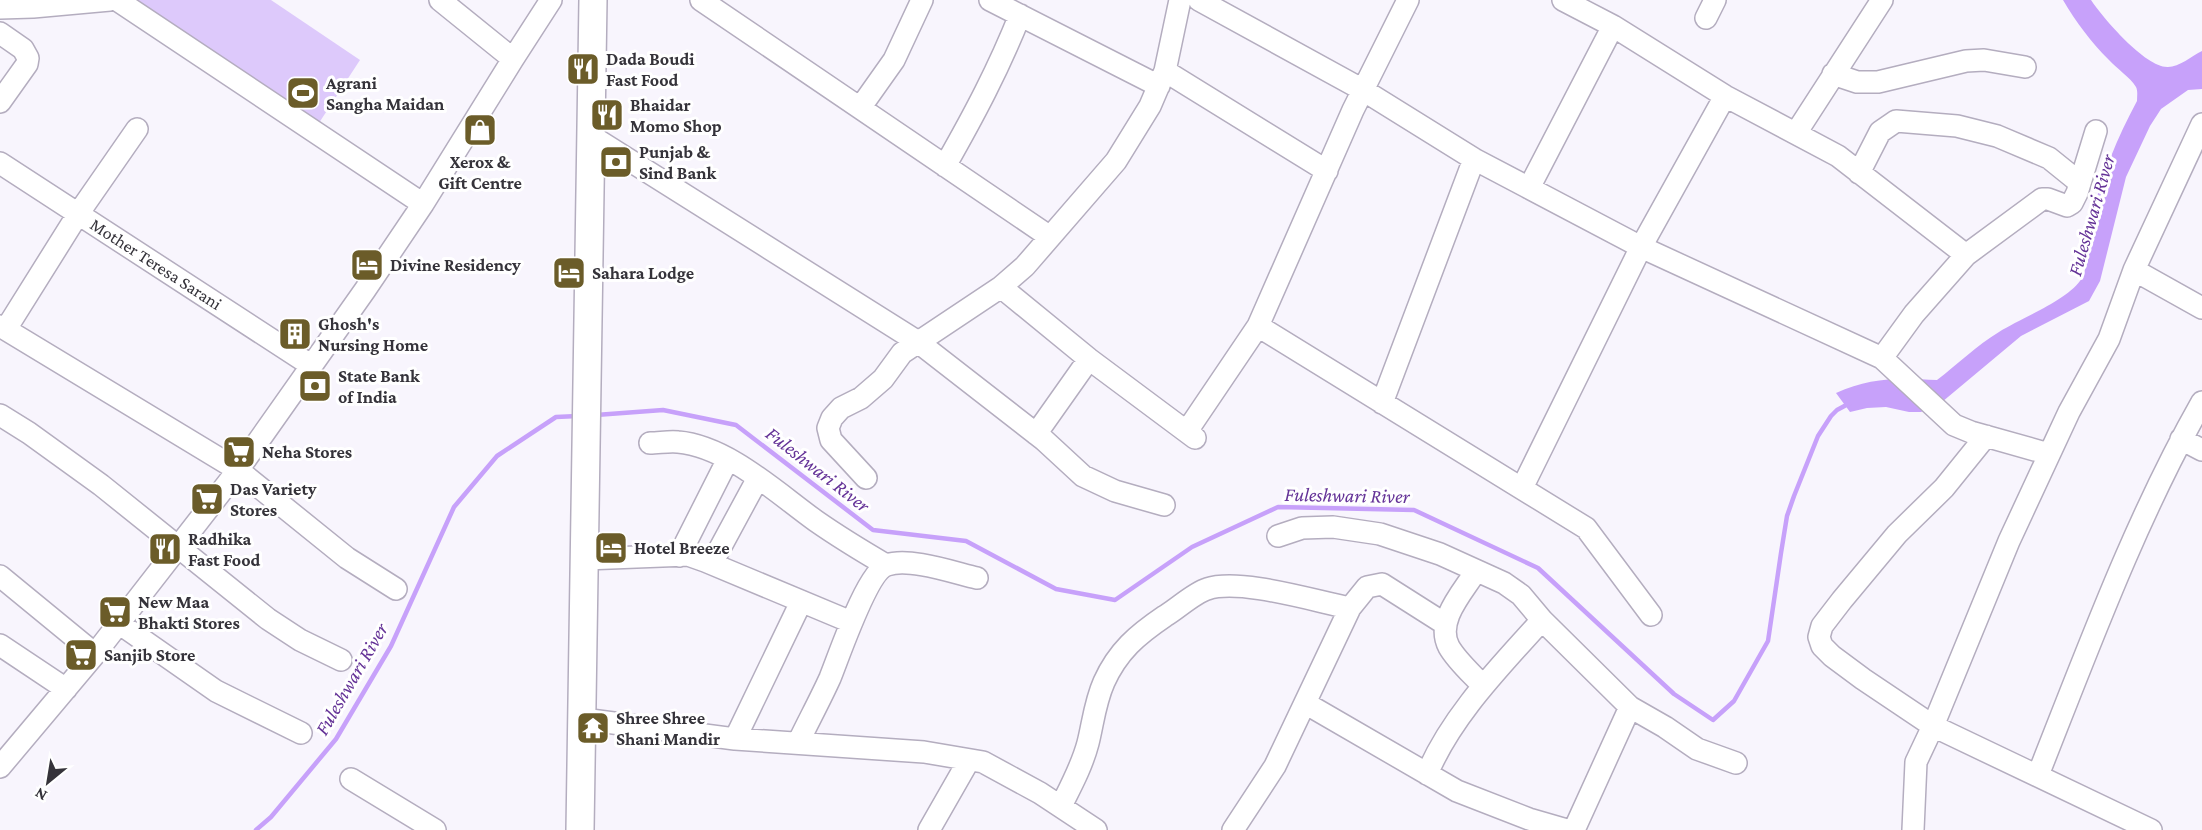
<svg xmlns="http://www.w3.org/2000/svg" width="2202" height="830" viewBox="0 0 2202 830" font-family="'Crimson Pro',serif">
  <rect width="100%" height="100%" fill="#f8f5fd"/>
  <!-- green -->
  <path fill="#ddc9fb" d="M126 0H271L360 60 317 126Z"/>
  <!-- water -->
  <path fill="#c7a1fa" d="M2063 0H2091C2103 18 2146 68 2168 67 2179 67 2192 56 2202 51V89L2188 90 2161 109 2150 126 2126 177 2100 281 2089 301 2021 336 1942 402 1921 412H1909L1886 407 1867 408 1850 412 1836 393C1870 377 1900 378 1937 380 1958 364 1977 345 1999 332 2021 318 2069 300 2082 278 2089 266 2088 232 2092 215 2102 175 2117 138 2137 101 2137 96 2138 91 2136 87 2130 77 2117 69 2109 60 2091 42 2076 22 2063 0Z"/>
  <g fill="none" stroke-linecap="round" stroke-linejoin="round">
    <!-- stream -->
    <path stroke="#c7a1fa" stroke-width="4.5" d="M596 415 663 410 736 425 873 530 966 541 1056 589 1115 600 1192 547 1278 507 1414 510 1538 568 1674 694 1713 720 1734 701 1768 641 1781 553 1787 516 1794 496 1818 436 1831 416 1837 410 1850 403
      M256 830 271 817 336 739 391 646 454 507 497 456 556 417 578 416"/>
    <!-- minor casing -->
    <g stroke="#b4adbf" stroke-width="24">
      <path id="minor" d="M117 0 423 204
        M440 0 513 59
        M701 0 1050 237
        M990 0 1159 86
        M1199 0 1363 90 1474 159 1529 188 1641 247 1882 358 1954 425 1971 432 2049 454
        M1563 0 1613 26 1725 96 1838 156 1966 255
        M0 8 33 7 110 0
        M1706 18 1715 0
        M0 33 23 49 28 58 27 64 0 102
        M1165 71 1327 171
        M1833 74 1857 82H1878L1966 61 1984 60 2025 67
        M860 108 894 60 922 0
        M1796 133 1882 0
        M591 136 918 342 1044 440 1083 476 1115 491 1164 505
        M0 163 312 366
        M945 166C974 115 998 70 1020 15
        M1859 173 1880 132 1896 121 1957 126 1997 136 2049 158 2080 183
        M1529 188 1613 26
        M2134 270 2202 308
        M1001 287 1089 359 1195 438
        M0 326 238 470 347 558 396 589
        M1258 326 1586 528 1651 615
        M6 329 78 214 137 129
        M1882 358 1914 314 1966 255 2042 199H2048L2067 206 2072 203 2077 193 2096 131
        M1382 403 1474 159
        M0 415 29 433 101 485 268 619 300 640 341 660
        M1187 431 1258 326 1353 110 1408 0
        M1036 434 1089 359
        M1986 436 1944 488 1897 534 1842 600 1822 626 1819 637 1822 646 1832 656 1863 679 1933 726 2151 830
        M2181 439 2202 450
        M650 443C659 443 669 441 678 442 727 446 777 493 816 521 839 537 862 551 886 565
        M866 478 831 440 828 428 832 418 841 408 861 398 883 379 902 353 1001 287 1025 266 1116 161 1150 106 1165 71 1180 0
        M1522 488 1641 247 1725 96
        M1278 536 1302 528 1333 527 1380 534 1440 554 1504 583 1521 595 1542 620 1630 707 1665 727 1697 749 1736 763
        M679 556 728 459
        M585 559 688 555 705 561 851 622
        M712 563 758 478
        M1476 571C1463 592 1435 621 1449 647 1457 661 1472 674 1483 686
        M0 576 95 654
        M120 624 216 691 301 733
        M0 645 66 689
        M1305 703 1457 791 1529 819 1567 830
        M583 719 735 739 924 752 983 762 1040 793 1096 830
        M735 739 801 602
        M798 743C808 722 820 700 830 678 839 656 867 572 887 565 909 557 955 573 977 578
        M0 767 95 654 238 470 365 290 423 204 513 59 551 0
        M1427 774C1452 715 1500 667 1542 620
        M2038 775C2088 649 2135 520 2202 402
        M351 779 435 830
        M1061 806C1071 786 1082 766 1088 743 1093 723 1095 702 1104 682 1118 651 1137 635 1165 616 1177 609 1194 593 1207 589 1240 578 1314 601 1350 608
        M929 830 969 760
        M1233 830 1275 766 1350 608 1367 587 1382 584 1445 624
        M1574 830 1630 707
        M1913 830 1916 762 1933 726 2009 541 2069 412 2109 339 2134 270 2202 124"/>
    </g>
    <!-- major casing -->
    <g stroke="#b4adbf" stroke-width="30">
      <path id="major" d="M580 830 593 0"/>
    </g>
    <!-- minor -->
    <use href="#minor" stroke="#fff" stroke-width="21"/>
    <!-- major -->
    <use href="#major" stroke="#fff" stroke-width="27"/>
  </g>
  <!-- icons -->
  <defs>
    <g id="restaurant-square" transform="scale(1.725)"><rect x="-9" y="-9" width="18" height="18" rx="4" fill="#6b5c29" stroke="#fff"/><path d="M-5-6h1v4h1v-4h1v4h1v-4h1v5L-1.5 .5V6h-2V.5L-5-1ZM5-6V6H3V1.5H1.5Q1.5-4 5-6Z" fill="#fff"/></g>
    <g id="stadium-square" transform="scale(1.725)"><rect x="-9" y="-9" width="18" height="18" rx="4" fill="#6b5c29" stroke="#fff"/><path d="M0-5a6.5 5 0 1 0 0 10a6.5 5 0 1 0 0-10ZM-3.5-1.8h7v3.6h-7Z" fill="#fff"/></g>
    <g id="shop-square" transform="scale(1.725)"><rect x="-9" y="-9" width="18" height="18" rx="4" fill="#6b5c29" stroke="#fff"/><path d="M-5-2.5h2.3a2.7 3.5 0 0 1 5.4 0H5L5.5 6h-11ZM-1.5-2.5h3a1.5 2.3 0 0 0-3 0Z" fill="#fff"/></g>
    <g id="bank-square" transform="scale(1.725)"><rect x="-9" y="-9" width="18" height="18" rx="4" fill="#6b5c29" stroke="#fff"/><path d="M-6-4H6V4H-6ZM0-2.3a2.3 2.3 0 1 0 0 4.6a2.3 2.3 0 1 0 0-4.6Z" fill="#fff"/></g>
    <g id="hotel-square" transform="scale(1.725)"><rect x="-9" y="-9" width="18" height="18" rx="4" fill="#6b5c29" stroke="#fff"/><path d="M-6-4.5h1.5V1H6V5H4.5V3h-9V5H-6ZM-4 0a1.8 1.8 0 1 1 3.6 0ZM.5 0V-2.5h3Q6-2.5 6 0Z" fill="#fff"/></g>
    <g id="building-square" transform="scale(1.725)"><rect x="-9" y="-9" width="18" height="18" rx="4" fill="#6b5c29" stroke="#fff"/><path d="M-4-6H4V6H1V3H-1V6H-4ZM-2.5-4.3h1.7v1.8h-1.7ZM.8-4.3h1.7v1.8H.8ZM-2.5-1h1.7V.8h-1.7ZM.8-1h1.7V.8H.8Z" fill="#fff"/></g>
    <g id="supermarket-square" transform="scale(1.725)"><rect x="-9" y="-9" width="18" height="18" rx="4" fill="#6b5c29" stroke="#fff"/><path d="M-6-5.5h2.5l.6 2H6L4.5 2H-2.5L-4.4-4H-6ZM-1.5 3.2a1.3 1.3 0 1 0 .1 0ZM3 3.2a1.3 1.3 0 1 0 .1 0Z" fill="#fff"/></g>
    <g id="temple-square" transform="scale(1.725)"><rect x="-9" y="-9" width="18" height="18" rx="4" fill="#6b5c29" stroke="#fff"/><path d="M0-6L5-2H3V0L6.5 2.5H4V6H1.5V3h-3V6H-4V2.5H-6.5L-3 0V-2H-5Z" fill="#fff"/></g>
  </defs>
  <g fill-rule="evenodd">
    <use href="#restaurant-square" x="583" y="69"/>
    <use href="#stadium-square" x="303" y="93"/>
    <use href="#restaurant-square" x="607" y="115"/>
    <use href="#shop-square" x="480" y="130"/>
    <use href="#bank-square" x="616" y="162"/>
    <use href="#hotel-square" x="367" y="265"/>
    <use href="#hotel-square" x="569" y="273"/>
    <use href="#building-square" x="295" y="334"/>
    <use href="#bank-square" x="315" y="386"/>
    <use href="#supermarket-square" x="239" y="452"/>
    <use href="#supermarket-square" x="207" y="499"/>
    <use href="#hotel-square" x="611" y="548"/>
    <use href="#restaurant-square" x="165" y="549"/>
    <use href="#supermarket-square" x="115" y="612"/>
    <use href="#supermarket-square" x="81" y="655"/>
    <use href="#temple-square" x="593" y="728"/>
  </g>
  <g text-anchor="middle" dominant-baseline="central" stroke-width="6" stroke-linejoin="round" paint-order="stroke">
    <!-- poi labels -->
    <g font-size="18" font-weight="bold" fill="#35333a" stroke="#fff" text-anchor="start">
      <text x="606" y="59">Dada Boudi<tspan x="606" dy="21">Fast Food</tspan></text>
      <text x="326" y="83">Agrani<tspan x="326" dy="21">Sangha Maidan</tspan></text>
      <text x="630" y="105">Bhaidar<tspan x="630" dy="21">Momo Shop</tspan></text>
      <text x="639" y="152">Punjab &amp;<tspan x="639" dy="21">Sind Bank</tspan></text>
      <text x="480" y="162" text-anchor="middle">Xerox &amp;<tspan x="480" dy="21">Gift Centre</tspan></text>
      <text x="390" y="265">Divine Residency</text>
      <text x="592" y="273">Sahara Lodge</text>
      <text x="318" y="324">Ghosh's<tspan x="318" dy="21">Nursing Home</tspan></text>
      <text x="338" y="376">State Bank<tspan x="338" dy="21">of India</tspan></text>
      <text x="262" y="452">Neha Stores</text>
      <text x="230" y="489">Das Variety<tspan x="230" dy="21">Stores</tspan></text>
      <text x="188" y="539">Radhika<tspan x="188" dy="21">Fast Food</tspan></text>
      <text x="634" y="548">Hotel Breeze</text>
      <text x="138" y="602">New Maa<tspan x="138" dy="21">Bhakti Stores</tspan></text>
      <text x="104" y="655">Sanjib Store</text>
      <text x="616" y="718">Shree Shree<tspan x="616" dy="21">Shani Mandir</tspan></text>
    </g>
    <!-- street labels -->
    <g font-size="18" fill="#35333a" stroke="#fff">
      <text transform="translate(156 264) rotate(33)">Mother Teresa Sarani</text>
    </g>
    <!-- water labels -->
    <g font-size="20" font-style="italic" fill="#643297" stroke="#fff">
      <text transform="translate(2091 215) rotate(-74)">Fuleshwari River</text>
      <text transform="translate(818 469) rotate(38)">Fuleshwari River</text>
      <text transform="translate(1347 495) rotate(1)">Fuleshwari River</text>
      <text transform="translate(351 679) rotate(-60)">Fuleshwari River</text>
    </g>
  </g>
  <!-- north arrow -->
  <g transform="translate(48 782) rotate(210)" stroke="#ffffff" stroke-width="4.5" paint-order="stroke">
  <path d="M0-4.5L10 22L0 15L-10 22Z" fill="#35333a"/>
  <text y="-9" font-size="16" font-weight="bold" text-anchor="middle" fill="#35333a">N</text>
  </g>
</svg>
